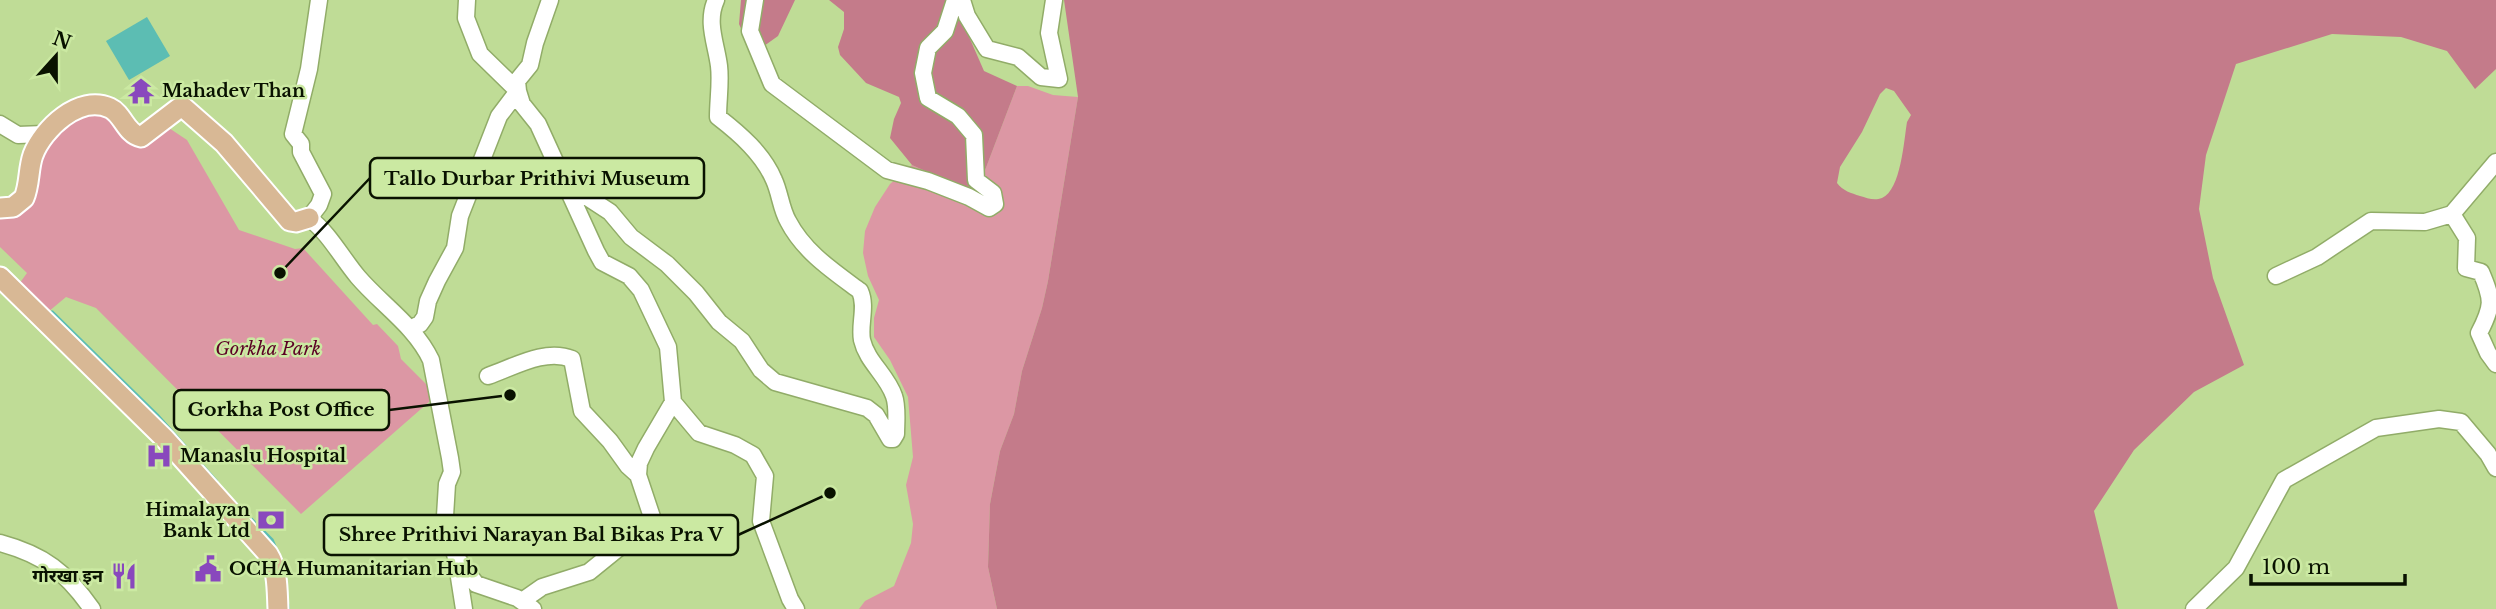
<svg xmlns="http://www.w3.org/2000/svg" width="2496" height="609" viewBox="0 0 2496 609" font-family="'Libre Baskerville','Noto Sans Devanagari',serif">
  <rect width="100%" height="100%" fill="#bfdc96"/>
  <!-- green -->
  <path fill="#dc97a4" d="M1017 86H1028L1053 95 1078 97 1048 281 1042 308 1022 371 1014 414 1000 451 990 504 988 567 997 609H859L865 601 894 586 911 543 913 524 906 485 913 457 908 397 890 360 874 337V318L879 300 868 276 863 253 865 231 875 207 890 184 912 165 976 194Z
    M103 112 139 146 169 128 187 140 239 230 295 249 303 248 373 325 377 324 398 346 401 359 437 395 301 514 96 308 66 297 48 312 19 284 27 273 0 247V214L28 210C38 191 39 168 43 147 54 140 56 132 63 126 74 117 89 114 103 112Z"/>
  <!-- forest -->
  <path fill="#c47b8a" fill-rule="evenodd" d="M741 0H795L778 36 764 46 747 42 739 24Z
    M829 0H953L984 71 1017 86 976 194 912 165 890 138 894 119 901 103 899 97 866 83 840 55 838 47 844 29V12Z
    M1064 0H2496V69L2475 89 2447 51 2401 37 2332 34 2236 64 2206 155 2199 209 2213 278 2244 365 2194 392 2134 450 2094 511 2118 609H997L988 567 990 504 1000 451 1014 414 1022 371 1042 308 1048 281 1078 97ZM1886 88 1894 91 1911 115 1907 122C1904 140 1901 190 1882 198 1874 201 1867 198 1860 196 1851 193 1843 191 1837 183L1840 167 1862 132 1880 94Z"/>
  <!-- water -->
  <path fill="#5cbdb3" d="M147 17 170 56 129 80 106 41Z"/>
  <g fill="none" stroke-linecap="round" stroke-linejoin="round">
    <!-- stream -->
    <path stroke="#5cbdb3" stroke-width="3.5" d="M52 312 157 415 216 481
      M235 503 272 540 277 552
      M282 562 288 609"/>
    <!-- minor casing -->
    <g stroke="#91ac68" stroke-width="19">
      <path id="minor" d="M319 0 309 69 293 134 301 144V152L323 194 319 205 309 218C329 233 342 258 358 277 382 305 415 326 431 360L450 458 452 472 447 484 445 516 456 558 464 609
        M467 0 466 18 480 54 518 91 522 104 538 124 596 251 602 262 629 276 641 290 668 347 673 402 646 448 639 463 638 475
        M755 0 750 31 772 84 887 170 928 181 969 197 989 208 995 204 993 193 976 180 974 135 958 116 928 98 923 73 928 48 945 31 955 0
        M962 0 967 16 987 49 1018 57 1041 77 1059 79 1049 33 1054 0
        M0 124 18 135 44 134
        M567 184 610 212 631 237 667 264 696 293 719 322 742 341 761 370 775 382 867 408 876 415 890 439H893L896 434C896 423 898 407 894 396 887 375 867 362 862 340 859 324 867 307 860 291 833 271 804 252 788 221 781 209 780 193 774 180 763 154 740 134 718 117 718 100 721 82 719 66 716 43 706 22 716 0
        M2452 214 2467 238 2466 268 2481 272C2493 300 2493 306 2479 333L2488 353 2496 364
        M2276 276 2317 257 2371 221 2425 222 2452 214 2496 162
        M410 329 420 324 425 317 428 301 437 281 455 248 460 216 499 116 518 91 517 81 530 65 535 43 550 0
        M488 376C514 367 545 348 572 359L582 411 610 441 628 466 638 475 652 517 648 528 626 542 589 572 542 587 522 601
        M673 402 699 433 735 445 753 455 765 476 761 521 790 599 796 609
        M0 543C44 555 66 572 92 609
        M459 561 476 584 517 598 533 609
        M2194 609 2236 568 2284 480 2376 428 2439 419 2461 422 2488 454 2496 468"/>
    </g>
    <!-- major casing -->
    <g stroke="#fff" stroke-width="23">
      <path id="major" d="M0 208 13 207 24 198C30 184 28 169 33 155 43 129 79 94 110 108 123 114 126 134 141 137L179 108 183 107 224 143 290 221 296 222 309 218
        M0 277 165 439 268 554C278 570 277 590 278 609"/>
    </g>
    <!-- minor -->
    <use href="#minor" stroke="#fff" stroke-width="16"/>
    <!-- major -->
    <use href="#major" stroke="#d8b895" stroke-width="19"/>
  </g>
  <!-- icons -->
  <defs>
    <g id="temple-bare" transform="scale(2.1)"><path d="M0-6L5-2H3V0L6.5 2.5H4V6H1.5V3h-3V6H-4V2.5H-6.5L-3 0V-2H-5Z" fill="#8948bd" stroke="#cbe9a2" stroke-width="2.5" paint-order="stroke"/></g>
    <g id="hospital-bare" transform="scale(2.1)"><path d="M-5-5h3v3.5h4V-5h3V5h-3V1.5h-4V5h-3Z" fill="#8948bd" stroke="#cbe9a2" stroke-width="2.5" paint-order="stroke"/></g>
    <g id="bank-bare" transform="scale(2.1)"><path d="M-6-4H6V4H-6ZM0-2.3a2.3 2.3 0 1 0 0 4.6a2.3 2.3 0 1 0 0-4.6Z" fill="#8948bd" stroke="#cbe9a2" stroke-width="2.5" paint-order="stroke"/></g>
    <g id="civic-bare" transform="scale(2.1)"><path d="M-.6-6.5H3V-4.5H.6V-3L4-1V1h2V6H-6V1h2V-1L-.6-3ZM-1.2 2.5V6h2.4V2.5Z" fill="#8948bd" stroke="#cbe9a2" stroke-width="2.5" paint-order="stroke"/></g>
    <g id="restaurant-bare" transform="scale(2.1)"><path d="M-5-6h1v4h1v-4h1v4h1v-4h1v5L-1.5 .5V6h-2V.5L-5-1ZM5-6V6H3V1.5H1.5Q1.5-4 5-6Z" fill="#8948bd" stroke="#cbe9a2" stroke-width="2.5" paint-order="stroke"/></g>
  </defs>
  <g fill-rule="evenodd">
    <use href="#temple-bare" x="141" y="91"/>
    <use href="#hospital-bare" x="159" y="456"/>
    <use href="#bank-bare" x="271" y="520"/>
    <use href="#civic-bare" x="208" y="569"/>
    <use href="#restaurant-bare" x="124" y="576"/>
  </g>
  <g text-anchor="middle" dominant-baseline="central" stroke-width="5" stroke-linejoin="round" paint-order="stroke">
    <!-- poi labels -->
    <g font-size="18" font-weight="bold" fill="#091200" stroke="#cbe9a2" text-anchor="start">
      <text x="162" y="91">Mahadev Than</text>
      <text x="180" y="456">Manaslu Hospital</text>
      <text x="250" y="510" text-anchor="end">Himalayan<tspan x="250" dy="21">Bank Ltd</tspan></text>
      <text x="229" y="569">OCHA Humanitarian Hub</text>
      <text x="103" y="576" text-anchor="end">गोरखा इन</text>
    </g>
    <!-- park labels -->
    <g font-size="18" font-style="italic" fill="#5c0025" stroke="#cbe9a2">
      <text x="268" y="349">Gorkha Park</text>
    </g>
  </g>
  <!-- callouts -->
  <path fill="none" stroke="#091200" stroke-width="2.5" d="M280 273L370 178M510 395L389 410M830 493L738 535"/>
  <g fill="#091200" stroke="#cbe9a2" stroke-width="2.5">
    <circle cx="280" cy="273" r="7"/>
    <circle cx="510" cy="395" r="7"/>
    <circle cx="830" cy="493" r="7"/>
  </g>
  <g fill="#cbe9a2" stroke="#091200" stroke-width="2.5">
    <rect x="370" y="158" width="334" height="40" rx="7"/>
    <rect x="174" y="390" width="215" height="40" rx="7"/>
    <rect x="324" y="515" width="414" height="40" rx="7"/>
  </g>
  <g font-size="19" text-anchor="middle" font-weight="bold" fill="#091200">
    <text x="537" y="185">Tallo Durbar Prithivi Museum</text>
    <text x="281" y="416">Gorkha Post Office</text>
    <text x="531" y="541">Shree Prithivi Narayan Bal Bikas Pra V</text>
  </g>
  <!-- north arrow -->
  <g transform="translate(56 56) rotate(21)" stroke="#cbe9a2" stroke-width="5" paint-order="stroke">
  <path d="M0-5L12 26L0 18L-12 26Z" fill="#091200"/>
  <text y="-10" font-size="19" font-weight="bold" text-anchor="middle" fill="#091200">N</text>
  </g>
  <!-- scale -->
  <path d="M2251 574v10h154v-10" fill="none" stroke="#091200" stroke-width="3.5"/>
  <text x="2262" y="574" font-size="21" fill="#091200" stroke="#cbe9a2" stroke-width="5" paint-order="stroke">100 m</text>
</svg>
